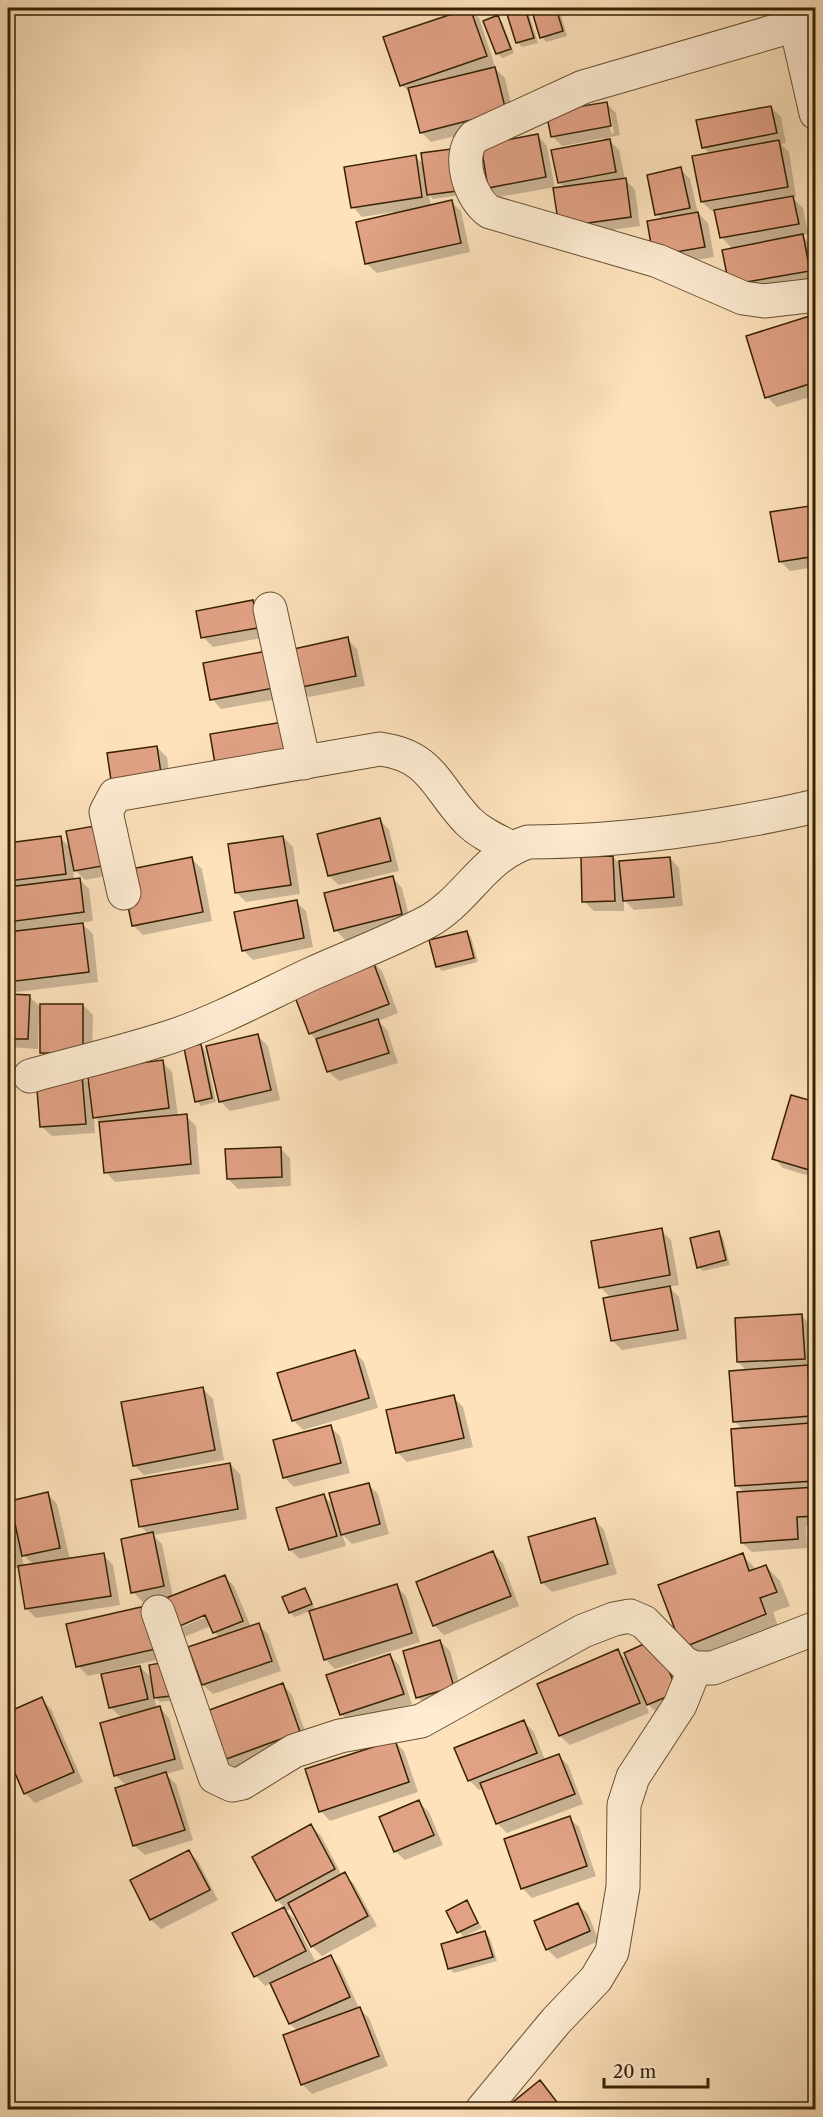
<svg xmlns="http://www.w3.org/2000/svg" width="823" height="2117" viewBox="0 0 823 2117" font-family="'Libre Caslon Text',serif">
  <rect width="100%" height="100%" fill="#fde2bc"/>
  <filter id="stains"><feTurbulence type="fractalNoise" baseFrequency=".00333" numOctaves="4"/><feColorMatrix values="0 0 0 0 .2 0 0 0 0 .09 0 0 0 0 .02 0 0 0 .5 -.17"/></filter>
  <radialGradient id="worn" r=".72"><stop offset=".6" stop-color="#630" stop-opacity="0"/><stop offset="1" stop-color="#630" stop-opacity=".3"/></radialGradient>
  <!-- shadow -->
  <path fill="#0003" fill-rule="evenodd" d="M524 8 528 11 538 43 522 47 518 43 508 12Z
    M533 8H559L567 36 546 42 542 37Z
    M470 9 479 18 495 66 493 67 505 78 515 121 431 142 421 132 412 95 402 85Z
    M497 17 502 22 514 53 502 58 497 53Z
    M606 103 616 113 620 135 607 138 619 150 625 179 635 190 640 226 570 236 561 226 555 187 499 197 490 187 538 136 547 146 555 189 565 188 559 182 605 141 604 138 562 146 552 136ZM607 112H610L614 133 611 134Z
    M771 107 781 117 786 143 781 144 789 152 796 197H792L803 208 808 234 801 235 812 246 816 281 740 294 733 249 721 237 716 211H712L702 202 710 154 703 147Z
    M415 157 461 195 433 199 429 195 431 206 451 202 461 211 470 252 377 273 367 264 394 212 362 217 353 207Z
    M680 169 690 179 698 213 708 223 714 257 665 265 662 219 657 214Z
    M816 316V395L777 407 767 397Z
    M816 506V567L790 571 780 561Z
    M252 602 262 612 267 637 213 647 203 637Z
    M347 639 357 649 365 686 309 697 299 688Z
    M266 652 283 698 221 709 212 699Z
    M157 747 167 757 171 789 113 787Z
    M380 820 389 830 399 871 339 885 329 876Z
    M283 837 293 847 300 894 246 902 236 892Z
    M60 838 71 848 117 874 85 880 73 868 74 880 79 879 89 889 93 921 81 923 93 934 98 982 8 993V934L18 932 8 922V889L11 888 8 885V844Z
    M613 857 621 865 670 858 679 868 683 906 634 910 624 900V911H594L584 901Z
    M192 859 202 869 212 921 143 935 133 925Z
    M393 878 402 888 411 924 345 940 336 930Z
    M296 902 306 911 313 947 253 960 243 950Z
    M467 932 471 937 478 962 442 971 437 966Z
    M372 961 382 971 398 1013 378 1021 387 1030 398 1063 339 1081 329 1072 318 1042 310 1033Z
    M8 996 30 997 42 1009 83 1005 93 1015 92 1062H52L42 1052V1017H39L38 1049 8 1047Z
    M258 1036 268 1046 280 1100 230 1111 220 1101Z
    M200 1045 205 1050 216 1102 201 1106 197 1101Z
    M162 1062 172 1072 178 1117 186 1116 196 1126 200 1174 115 1182 106 1172 100 1122 94 1116 95 1133 52 1136 42 1127 82 1076 91 1086Z
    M816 1104V1178L783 1168 774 1158Z
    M280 1148 290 1158 291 1186 238 1189 228 1179Z
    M661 1230 671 1240 679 1285 669 1287 679 1297 687 1339 622 1350 612 1340 611 1298 600 1287Z
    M719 1233 723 1238 730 1265 703 1271 699 1267Z
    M802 1316 812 1326 814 1368H809L816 1375V1426H811L816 1430V1525L806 1526 807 1548 752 1552 742 1543 744 1493 737 1485 743 1429 734 1421 747 1371 738 1362Z
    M355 1352 364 1362 378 1408 303 1430 293 1420Z
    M203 1389 213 1399 224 1460 144 1475 134 1465Z
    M453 1397 463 1407 473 1447 407 1462 397 1452Z
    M330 1427 340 1436 350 1473 294 1487 284 1477Z
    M230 1464 240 1474 247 1519 153 1535 162 1544 173 1597 224 1576 234 1586 251 1627 258 1625 268 1634 281 1671 213 1694 203 1685 190 1648 219 1638 211 1626 184 1637 174 1628 163 1601 170 1596 143 1602 133 1592 123 1540 149 1534 140 1526 133 1481ZM212 1611 213 1614 177 1629V1625Z
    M368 1484 378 1494 389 1534 352 1544 342 1534 346 1546 300 1559 290 1550 324 1496 334 1506Z
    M48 1494 57 1504 70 1560 103 1555 113 1565 120 1605 36 1618 26 1608 20 1567 8 1570V1522L19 1533ZM21 1553 34 1565 24 1567Z
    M595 1520 604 1530 617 1574 552 1592 542 1582Z
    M493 1553 503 1563 519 1606 444 1635 434 1625Z
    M742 1555 756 1569 766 1566 780 1581 790 1606 773 1612 779 1629 697 1661 683 1647Z
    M396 1586 406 1596 420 1642 335 1669 325 1659 310 1611 295 1617 290 1613 305 1590 316 1611Z
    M149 1606 169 1657 88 1676 78 1666Z
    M440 1641 450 1651 463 1697 427 1707 418 1697Z
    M617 1651 630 1663 665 1651 687 1702 658 1714 644 1700 649 1713 570 1745 560 1736 539 1685Z
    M390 1655 399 1665 412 1704 351 1724 342 1715 328 1676Z
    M140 1667 175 1700 160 1702 154 1696 157 1709 160 1708 169 1718 184 1769 166 1774 176 1784 193 1840 145 1855 135 1846 117 1789 127 1786 115 1775 122 1718 110 1707Z
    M283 1685 292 1695 309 1742 232 1770 222 1760Z
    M41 1699 51 1709 83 1782 35 1803 25 1793 8 1753V1714Z
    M524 1722 534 1732 545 1760 558 1755 568 1765 583 1804 507 1833 497 1823 484 1788 479 1790 469 1780Z
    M394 1741 404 1751 418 1792 330 1821 321 1811Z
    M419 1802 429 1812 443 1845 405 1860 395 1851Z
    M569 1818 579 1827 596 1876 532 1898 522 1888Z
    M311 1826 321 1836 342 1875 344 1874 354 1884 377 1926 322 1956 312 1946 292 1908 286 1911 294 1918 315 1961 305 1966 306 1968 331 1957 340 1967 359 2008 369 2018 388 2066 312 2094 302 2084 298 2031 290 2024 272 1983 265 1986 256 1976 234 1934 285 1908 277 1900 254 1857Z
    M189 1852 198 1861 218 1900 161 1929 151 1920 132 1881Z
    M467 1902 482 1928 463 1937 448 1911Z
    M578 1905 588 1914 599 1941 557 1959 547 1949Z
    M485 1933 490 1938 497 1961 454 1973 449 1968Z
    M540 2082 565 2110H505Z"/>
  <!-- building -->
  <path fill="#e1a185" stroke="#352102" stroke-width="1.5" d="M470 8 487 56 400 86 383 37Z
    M517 8H525L534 38 516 43 506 11Z
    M531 8H556L563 31 540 38Z
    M498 15 511 49 496 54 483 21Z
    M495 67 506 111 420 133 408 88Z
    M607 102 611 126 551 137 546 112Z
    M771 106 777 133 702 148 696 120Z
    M538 134 546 177 488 188 481 145Z
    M610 139 616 172 558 183 551 150Z
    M779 140 788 187 701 202 692 156Z
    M451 149 457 191 427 195 421 153Z
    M416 155 422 197 351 208 344 167Z
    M681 167 690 208 655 215 647 175Z
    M626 178 631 217 559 227 553 188Z
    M793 196 799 224 720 238 714 210Z
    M452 200 461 243 365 264 356 222Z
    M698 212 705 247 653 256 647 221Z
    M803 234 810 271 729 285 722 250Z
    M816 314V382L765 398 746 336Z
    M816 505V556L779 562 770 512Z
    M253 600 258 628 201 638 196 611Z
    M348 637 356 676 297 688 289 650Z
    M267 651 274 688 210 700 203 663Z
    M289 721 294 757 216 770 210 734Z
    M157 746 162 780 112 787 107 753Z
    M380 818 391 861 328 876 317 834Z
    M100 825 108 865 74 871 66 831Z
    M61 836 66 874 8 881V843Z
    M283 836 291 885 235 893 228 844Z
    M613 856 615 901 582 902 581 857Z
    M192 857 203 912 132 926 121 871Z
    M670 857 674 897 623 901 619 861Z
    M393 876 402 914 334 931 324 893Z
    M80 878 84 912 8 922V887Z
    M297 900 304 938 242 951 234 912Z
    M83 923 89 972 8 982V932Z
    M467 931 474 958 436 967 429 940Z
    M372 959 389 1004 309 1034 292 989Z
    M8 994 30 995 28 1039H8Z
    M40 1004H83V1053H40Z
    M378 1019 389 1053 327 1072 316 1039Z
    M258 1034 271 1090 219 1102 206 1046Z
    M201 1044 212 1098 195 1102 184 1048Z
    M163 1060 169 1108 93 1118 87 1070Z
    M82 1075 86 1124 40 1127 36 1078Z
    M791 1095 816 1102V1172L772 1159Z
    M187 1114 191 1164 104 1173 99 1122Z
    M281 1147 282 1177 227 1179 225 1149Z
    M662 1228 670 1275 599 1288 591 1241Z
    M719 1231 726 1260 697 1268 690 1238Z
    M670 1286 678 1330 611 1341 603 1298Z
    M802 1314 805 1359 737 1362 735 1318Z
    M355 1350 369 1398 292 1421 277 1373Z
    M808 1365 811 1416 733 1422 729 1371Z
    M203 1387 215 1450 133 1466 121 1402Z
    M454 1395 464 1438 396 1453 386 1410Z
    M810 1423 815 1481 735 1486 731 1429Z
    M331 1425 341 1463 283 1478 273 1440Z
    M230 1463 238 1509 139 1527 131 1480Z
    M369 1483 380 1524 341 1535 329 1493Z
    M816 1487V1516L797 1517 798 1539 741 1543 737 1492Z
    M48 1492 60 1548 22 1556 10 1501Z
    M324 1494 337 1536 289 1550 276 1508Z
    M595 1518 608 1564 541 1583 528 1537Z
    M8 1520 15 1556 8 1558Z
    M153 1532 164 1586 131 1593 121 1539Z
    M493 1551 511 1596 433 1626 416 1582Z
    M104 1553 111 1596 25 1609 18 1566Z
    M743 1553 749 1571 766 1565 777 1592 760 1598 766 1614 682 1648 658 1585Z
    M225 1575 243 1621 213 1633 205 1615 173 1629 161 1600Z
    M397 1584 412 1633 324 1660 309 1611Z
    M305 1588 312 1604 289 1613 282 1597Z
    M150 1605 160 1648 76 1667 66 1624Z
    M259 1623 272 1661 202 1685 188 1647Z
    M655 1639 678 1692 647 1705 624 1653Z
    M440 1640 454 1687 416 1698 403 1651Z
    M618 1649 640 1703 559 1736 537 1684Z
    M390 1654 404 1694 340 1715 326 1675Z
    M166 1662 171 1696 154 1698 149 1665Z
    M140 1666 148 1699 109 1708 101 1674Z
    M283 1683 300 1732 221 1761 204 1712Z
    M42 1697 74 1772 24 1794 8 1757V1712Z
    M160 1706 175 1759 114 1776 100 1723Z
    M524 1720 537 1753 468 1781 454 1748Z
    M395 1740 409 1782 319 1812 305 1769Z
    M559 1754 575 1794 496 1824 480 1783Z
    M166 1772 185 1830 133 1846 115 1788Z
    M419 1800 434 1835 394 1852 379 1817Z
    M570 1816 587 1866 521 1889 504 1839Z
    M311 1824 335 1869 276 1901 252 1857Z
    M189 1850 210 1890 150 1920 130 1880Z
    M345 1872 368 1916 311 1947 288 1903Z
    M467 1900 478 1923 457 1933 446 1911Z
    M578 1903 590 1931 546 1950 534 1921Z
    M284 1907 306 1951 254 1977 232 1933Z
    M485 1931 493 1957 448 1969 441 1944Z
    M331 1955 350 1997 289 2024 270 1983Z
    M360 2007 379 2056 301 2085 283 2035Z
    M540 2080 563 2110H503Z"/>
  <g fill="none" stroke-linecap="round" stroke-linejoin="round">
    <!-- minor casing -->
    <g stroke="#675130" stroke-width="35">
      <path id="minor" d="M792 8 816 113
        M796 25 583 87 474 137C456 156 470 199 490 212L658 261 743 298 764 301 816 295
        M270 609 304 763
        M124 893 106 812 115 795 380 749C432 756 435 786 468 821 480 833 496 840 512 848
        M30 1076C76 1063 124 1052 170 1037 218 1021 264 996 311 974 349 957 389 942 427 922 466 901 484 856 528 842 619 842 727 827 816 806
        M158 1612 215 1777 232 1785 242 1783 294 1751 340 1736 421 1721 583 1631 614 1619 630 1616 644 1622 684 1663 695 1668H713L816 1628
        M482 2110 556 2021 596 1979 612 1952 623 1887 624 1805 633 1777 680 1705 695 1668"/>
    </g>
    <!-- minor -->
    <use href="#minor" stroke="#feecd3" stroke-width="33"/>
  </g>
  <!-- margin -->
  <rect width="823" height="2117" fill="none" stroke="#fde2bc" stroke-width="30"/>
  <rect x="9" y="9" width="805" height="2099" fill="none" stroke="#352102" stroke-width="3"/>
  <rect x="15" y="15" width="793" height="2087" fill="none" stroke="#352102" stroke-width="1.5"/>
  <!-- scale -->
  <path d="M604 2078v9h104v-9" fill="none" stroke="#352102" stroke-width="3"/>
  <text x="613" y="2078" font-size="18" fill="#352102" stroke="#feecd3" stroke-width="4.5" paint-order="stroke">20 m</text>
  <rect width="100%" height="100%" filter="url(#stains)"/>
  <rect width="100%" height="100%" fill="url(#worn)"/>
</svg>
